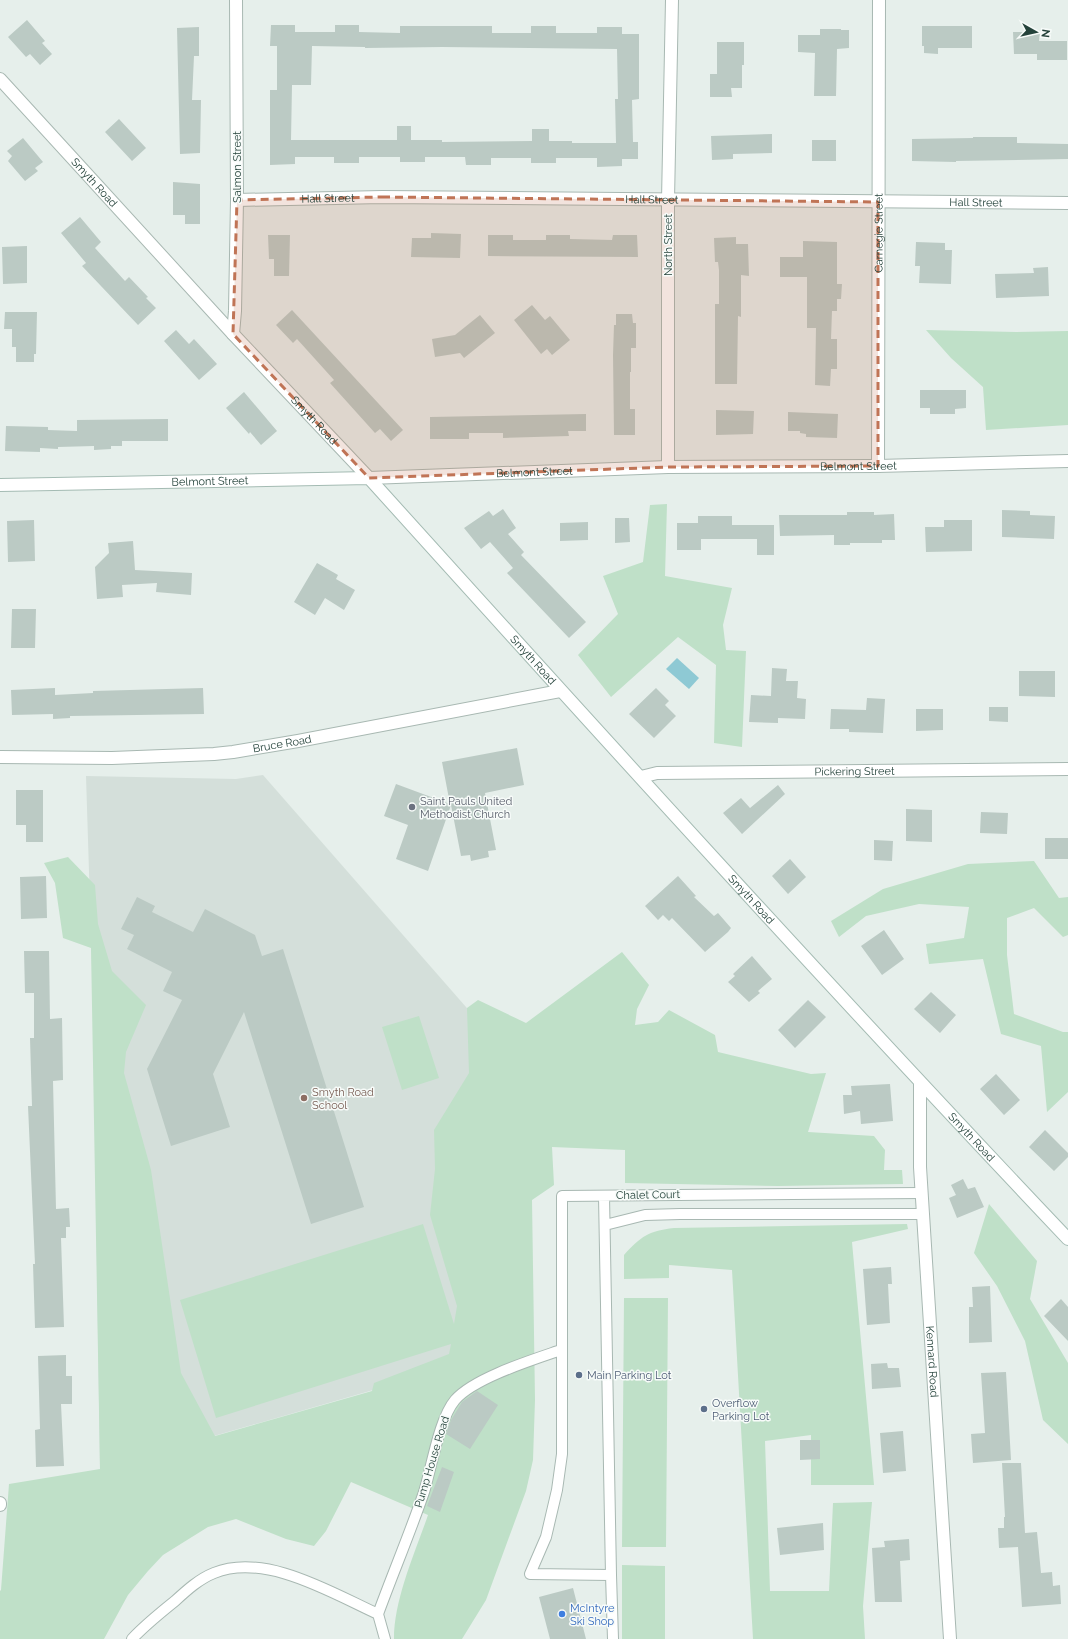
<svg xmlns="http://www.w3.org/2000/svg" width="1068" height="1639" viewBox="0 0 1068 1639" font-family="Raleway,sans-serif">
  <rect width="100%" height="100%" fill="#e6efeb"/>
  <!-- built -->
  <path fill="#d4dfda" d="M263 775 515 1063 501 1353 100 1469 93 999 86 776 236 779Z"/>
  <!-- green -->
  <path fill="#bfe0c8" d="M926 330 1016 332 1068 331V425L986 430 983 387 951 358Z
    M667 504 665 576 732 588 723 625 726 650 746 651 742 747 714 743 716 665 678 637 611 697 578 655 618 614 603 576 643 562 650 505Z
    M68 857 95 885 98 924 112 971 146 1005 126 1052 124 1073 151 1170 181 1373 215 1436 372 1391 374 1383 449 1354 451 1344 216 1418 180 1300 423 1224 454 1324 457 1306 430 1215 435 1169 434 1130 469 1073 467 1008 478 1000 526 1023 622 952 649 985 637 1009 635 1025 658 1022 669 1010 715 1035 718 1052 811 1074 826 1073 808 1132 874 1136 885 1150 884 1170H902L903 1184 778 1186 625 1183V1150L552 1147 554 1185 532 1200 535 1400 533 1460 526 1491 486 1600 462 1639H394C394 1599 415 1553 428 1515L351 1482 326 1531 314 1546 286 1539 236 1519 208 1527 163 1555 148 1571 128 1595 104 1639H0V1591L1 1590 9 1484 100 1469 91 948 63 938 55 883 44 863Z
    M1034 861 1059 898 1068 897V935L1063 937 1034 908 1007 918V955L1014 1014 1063 1032H1068V1092L1047 1112 1041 1046 1001 1034 983 959 929 964 926 944 964 938 969 907 919 904 866 916 839 937 831 921 883 889 968 864Z
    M419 1016 439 1078 402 1090 382 1027Z
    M989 1204 1037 1261 1030 1299 1068 1363V1444L1043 1420 1025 1341 997 1286 974 1253Z
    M907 1224 908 1229 852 1242 874 1485H811V1435L765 1441 770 1591H829L833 1503 872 1502 863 1606 865 1639H753L732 1270 669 1265V1278L624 1279V1255C641 1236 649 1231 674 1228Z
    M624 1298H668L666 1547H622Z
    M622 1565 665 1566V1639H622Z"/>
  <!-- water -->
  <path fill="#8ec9d4" d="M677 658 699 678 689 689 666 669Z"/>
  <!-- building -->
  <path fill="#bbcac4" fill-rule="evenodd" d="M27 20 45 41 42 43 52 54 40 65 30 54 26 57 8 37Z
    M271 25H295V32H335V25H359V32L400 33V26H492V33H531V26H556V33H597V27H622V34H639V99L632 100 633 142H638V159H622V166L597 167V158H556V163H531V158H491V165H466L465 157H425V162H400V157H359V163H334V157H295V164L270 165V90H277V46H270ZM312 46 365 47V48L442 47 617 49 618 99H615L616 143H572V141H549V129H532V141L442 142V140H411V126H397V140H291L292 85H311Z
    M922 26H972V48H938V54L924 53V46H922Z
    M199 27V56H194L192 100H201L200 153 180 154 177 28Z
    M820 29H841V30H849V48L837 49 836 96H814L815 53 798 52V35H820Z
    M1013 32H1040L1039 41H1067V60H1037V54H1014Z
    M717 42H744V65H742V88H731L732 97H710V74H717Z
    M119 119 146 148 132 161 105 132Z
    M772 134V153L733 154V159L712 160 711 136Z
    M973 137H1017V143L1068 144V159L956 161V162L912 161V139L973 138Z
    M23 138 43 162 35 168 38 171 25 181 8 161 12 156 7 151Z
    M812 140H836V161H812Z
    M173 182 200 184V224H185V215H173Z
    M80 217 101 242 95 248 125 281 129 277 148 297 146 298 156 308 138 325 82 266 86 263 61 233Z
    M431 233 461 234 460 258 411 257 412 238H431Z
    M268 235H290L289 276H274V259H269Z
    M488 235H513V240H546V235H570V239L612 240 613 235H637L638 257 488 256Z
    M736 237V244H748L749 276 741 275V317L738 316 737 384H715V304H719V270L718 262H715L714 238Z
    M803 241 837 242V284H842L841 299H837V311H832L831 339H837V369H831L830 386 815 385 816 328H807V277H780V257H803Z
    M916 242 945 243V250H952L951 284 919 283 920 266H915Z
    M27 246V283L3 284 2 247Z
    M1048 267 1049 296 996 298 995 274 1034 273 1033 268Z
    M532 305 545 320 550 316 570 340 552 355 547 349 541 354 514 320Z
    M292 310 403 430 391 441 380 429 375 433 330 383 334 380 297 339 293 343 276 325Z
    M5 312H37L36 354H34V362H16V347H12V329H4Z
    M616 314H632L633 323H636V348H631V372H630V409H635V435H614L613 355 614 325H616Z
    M480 315 495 333 464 358 460 353 435 357 432 339 455 335Z
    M176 330 189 344 194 339 217 364 199 380 164 341Z
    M920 390H966V408L955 409V414H930V408H920Z
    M244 392 277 431 261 445 250 432 249 434 226 408Z
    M716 410 754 411 753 434 716 435Z
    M788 412 838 414 837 438 806 437V434L800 433V431H788Z
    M586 414V431H568L569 436 503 438V433H469V439H430V417Z
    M168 419V441H122V446H111V449L94 450V446L58 447V449L40 448V452L5 451 6 426 48 427V430L77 431V420Z
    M503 509 516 528 508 534 524 552 521 555 586 622 569 638 507 573 513 568 490 542 481 549 464 528 489 511 493 516Z
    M1002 510 1030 511V515L1055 516 1054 539 1002 537Z
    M847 512H874V515L894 514 895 540H882V543H850V545H834V535L780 536 779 515H847Z
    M698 516H732V525H774V555H757V539H701V550H677V523H698Z
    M615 518H629L630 542 615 543Z
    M34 520 35 561 8 562 7 521Z
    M944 520H972V551L926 552 925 527H944Z
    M588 522V540L560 541V523Z
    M133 541 135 570 192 573 191 595 156 592 157 583 122 585 123 597 97 599 95 567 109 553 108 543Z
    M317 563 338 575 336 579 355 590 344 610 325 598 315 615 294 602Z
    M12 609H36L35 648H11Z
    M772 668 787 669 786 681H798L797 698 806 699 805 719 778 718V723L749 722 751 695 771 696Z
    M1019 671H1055V697L1019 696Z
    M55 688V695L93 693V691L203 688 204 714 70 716V718L53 719V714L12 715 11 690Z
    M656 688 669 701 665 705 676 716 654 738 629 714Z
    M867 698 885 699 883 733 849 732V729H830L831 709 866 710Z
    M989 707H1008V722L989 721Z
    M916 709H943V730L916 731Z
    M517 748 524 785 485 793 496 850 488 851 489 857 471 861 470 855 461 856 451 805 428 871 396 859 408 825 384 816 396 784 450 804 442 762Z
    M778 785 785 794 742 834 723 813 741 798 750 808Z
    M16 790H43V842H26V825H16Z
    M906 809 932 810V842L906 841Z
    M981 812 1008 813 1007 834 980 833Z
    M1045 838H1068V859H1045Z
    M874 840 893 841 892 861 874 860Z
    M790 859 806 877 788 894 772 876Z
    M46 876 47 918 21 919 20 877Z
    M678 876 696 896 694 897 714 916 718 913 731 928 728 932 705 952 672 918 669 921 663 915 658 920 645 906Z
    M137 897 155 906 152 912 193 932 205 909 255 935 262 956 283 949 364 1207 311 1224 244 1012 213 1074 230 1127 171 1146 147 1069 182 1000 163 991 172 972 127 949 134 935 121 929Z
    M884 930 904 959 882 975 861 946Z
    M24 951H49L50 1019 62 1018 63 1080 53 1081 56 1209 69 1208 70 1227H66V1238H61L64 1327 35 1328 33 1264H35L28 1106H32L30 1038H34V993H25Z
    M752 956 772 979 758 991 760 993 749 1002 728 982 735 976 733 974Z
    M931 992 956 1015 940 1033 914 1009Z
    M808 1000 826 1017 795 1048 778 1030Z
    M996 1074 1020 1100 1004 1115 980 1089Z
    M890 1084 893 1121 861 1124 860 1111 844 1114 843 1095H852L851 1086Z
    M1045 1130 1068 1153V1157L1054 1171 1029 1147Z
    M963 1179 968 1189 975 1187 984 1207 957 1218 949 1198 956 1195 951 1185Z
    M891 1267 892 1284H888L890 1323 867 1325 863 1269Z
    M990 1286 992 1342 969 1343V1307H973L972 1287Z
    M1061 1299 1068 1307V1341L1044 1316Z
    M66 1355V1376H72V1404H61L64 1466 36 1467 35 1430 40 1429 38 1356Z
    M887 1363 888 1368H899L901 1387 872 1389 871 1364Z
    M1006 1372 1011 1460 973 1463 971 1434 985 1433 981 1373Z
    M477 1391 498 1405 470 1449 446 1434 451 1420 462 1402Z
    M903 1431 906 1471 883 1473 880 1433Z
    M800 1440H820V1459L800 1460Z
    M1002 1463H1021L1025 1533 1037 1532 1041 1573 1052 1572 1053 1586 1060 1585 1061 1604 1022 1607 1018 1547 999 1548 998 1528H1004V1517H1005Z
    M442 1467 454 1472 440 1512 427 1506Z
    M823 1523 824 1550 780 1555 777 1528Z
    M909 1539 910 1560 900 1561 902 1602H875L872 1548 885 1547 884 1541Z
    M573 1588 586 1639H550L539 1597Z"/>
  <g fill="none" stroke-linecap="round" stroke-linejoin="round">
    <!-- lane casing -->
    <g stroke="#a8b8b2" stroke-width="12">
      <path id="lane" d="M604 1196 611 1575 613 1639
        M605 1225 645 1215 680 1214H923
        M611 1575 530 1574 546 1537 557 1490 562 1454V1196L921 1193
        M378 1614C393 1573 410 1533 424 1492 432 1466 439 1419 455 1400 474 1378 532 1360 561 1350
        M132 1639C145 1625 160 1613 175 1601 187 1590 199 1579 214 1573 265 1552 332 1593 378 1614L385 1639"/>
    </g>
    <!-- street casing -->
    <g stroke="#a8b8b2" stroke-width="14">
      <g id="street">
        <path id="s1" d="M0 79 233 334 369 478 668 467 878 466 1068 461"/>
        <path id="s2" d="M237 200 382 197 1068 203"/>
        <path d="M233 334 235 311 237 200 236 0"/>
        <path id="s3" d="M878 466 879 0"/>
        <path d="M668 467V200L672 0"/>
        <path id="s4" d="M0 757 112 758 214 754 233 752 298 741 560 691"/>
        <path id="s5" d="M641 777 657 773 1068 769"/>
        <path id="s6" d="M920 1083V1167L950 1639"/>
        <path d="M0 1503V1505"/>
      </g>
    </g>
    <!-- secondary casing -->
    <g stroke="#a4bbb3" stroke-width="14">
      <g id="secondary">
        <path id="s7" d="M0 485 369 478C600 734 831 989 1068 1239"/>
      </g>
    </g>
    <!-- lane -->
    <use href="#lane" stroke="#fff" stroke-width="10"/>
    <!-- street -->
    <use href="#street" stroke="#fff" stroke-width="12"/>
    <!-- secondary -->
    <use href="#secondary" stroke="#fff" stroke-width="12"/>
  </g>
  <!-- marked area -->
  <path fill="#c07456" fill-opacity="0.2" stroke="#c07456" stroke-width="3" stroke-dasharray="8 5" stroke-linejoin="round" d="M382 197 878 202V466L668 467 369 478 233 334 237 200Z"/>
  <!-- markers -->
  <circle fill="#6b7280" stroke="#f7fbf9" stroke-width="1.5" cx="412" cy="807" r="4"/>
  <circle fill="#8d6e63" stroke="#f7fbf9" stroke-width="1.5" cx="304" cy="1098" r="4"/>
  <g fill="#5c6f8a" stroke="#f7fbf9" stroke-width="1.5">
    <circle cx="579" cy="1375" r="4"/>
    <circle cx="704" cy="1409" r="4"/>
  </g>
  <circle fill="#3f7fe0" stroke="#f7fbf9" stroke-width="1.5" cx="562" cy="1614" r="4"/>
  <g text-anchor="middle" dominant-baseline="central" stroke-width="3" stroke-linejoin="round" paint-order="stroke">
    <!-- street labels -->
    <g font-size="11" fill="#24423a" stroke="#f7fbf9">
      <text transform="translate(237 167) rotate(-90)">Salmon Street</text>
      <text stroke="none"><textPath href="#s1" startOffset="140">Smyth Road</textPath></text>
      <text stroke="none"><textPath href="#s2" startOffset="91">Hall Street</textPath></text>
      <text stroke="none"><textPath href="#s2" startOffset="415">Hall Street</textPath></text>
      <text stroke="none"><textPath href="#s2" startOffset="739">Hall Street</textPath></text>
      <text stroke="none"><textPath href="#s3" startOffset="233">Carnegie Street</textPath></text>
      <text transform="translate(668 245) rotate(-90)">North Street</text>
      <text stroke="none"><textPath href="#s1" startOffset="464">Smyth Road</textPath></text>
      <text stroke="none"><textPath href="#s1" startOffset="1033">Belmont Street</textPath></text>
      <text stroke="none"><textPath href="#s1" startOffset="709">Belmont Street</textPath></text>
      <text stroke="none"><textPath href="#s7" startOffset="210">Belmont Street</textPath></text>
      <text stroke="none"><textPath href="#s7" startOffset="614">Smyth Road</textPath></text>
      <text stroke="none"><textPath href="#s4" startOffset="283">Bruce Road</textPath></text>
      <text stroke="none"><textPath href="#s5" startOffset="214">Pickering Street</textPath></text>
      <text stroke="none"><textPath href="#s7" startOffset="938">Smyth Road</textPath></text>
      <text stroke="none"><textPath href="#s7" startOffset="1262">Smyth Road</textPath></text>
      <text transform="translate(648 1195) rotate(-1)">Chalet Court</text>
      <text stroke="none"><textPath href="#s6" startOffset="279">Kennard Road</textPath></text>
      <text transform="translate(432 1462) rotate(-73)">Pump House Road</text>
    </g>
    <!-- worship labels -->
    <g font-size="11" fill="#5b616d" stroke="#f7fbf9" text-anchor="start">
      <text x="420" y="801">Saint Pauls United<tspan x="420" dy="13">Methodist Church</tspan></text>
    </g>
    <!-- education labels -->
    <g font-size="11" fill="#785e54" stroke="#f7fbf9" text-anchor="start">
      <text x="312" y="1092">Smyth Road<tspan x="312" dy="13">School</tspan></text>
    </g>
    <!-- service labels -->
    <g font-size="11" fill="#4e5e75" stroke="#f7fbf9" text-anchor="start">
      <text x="587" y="1375">Main Parking Lot</text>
      <text x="712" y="1403">Overflow<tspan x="712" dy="13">Parking Lot</tspan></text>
    </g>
    <!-- shop labels -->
    <g font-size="11" fill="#366cbe" stroke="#f7fbf9" text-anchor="start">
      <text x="570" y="1608">McIntyre<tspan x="570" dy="13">Ski Shop</tspan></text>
    </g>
  </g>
  <!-- north arrow -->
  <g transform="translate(1036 32) rotate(98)" stroke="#f7fbf9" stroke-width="3" paint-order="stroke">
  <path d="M0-3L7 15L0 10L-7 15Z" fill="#24423a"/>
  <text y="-6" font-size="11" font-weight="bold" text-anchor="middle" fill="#24423a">N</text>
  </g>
</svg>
